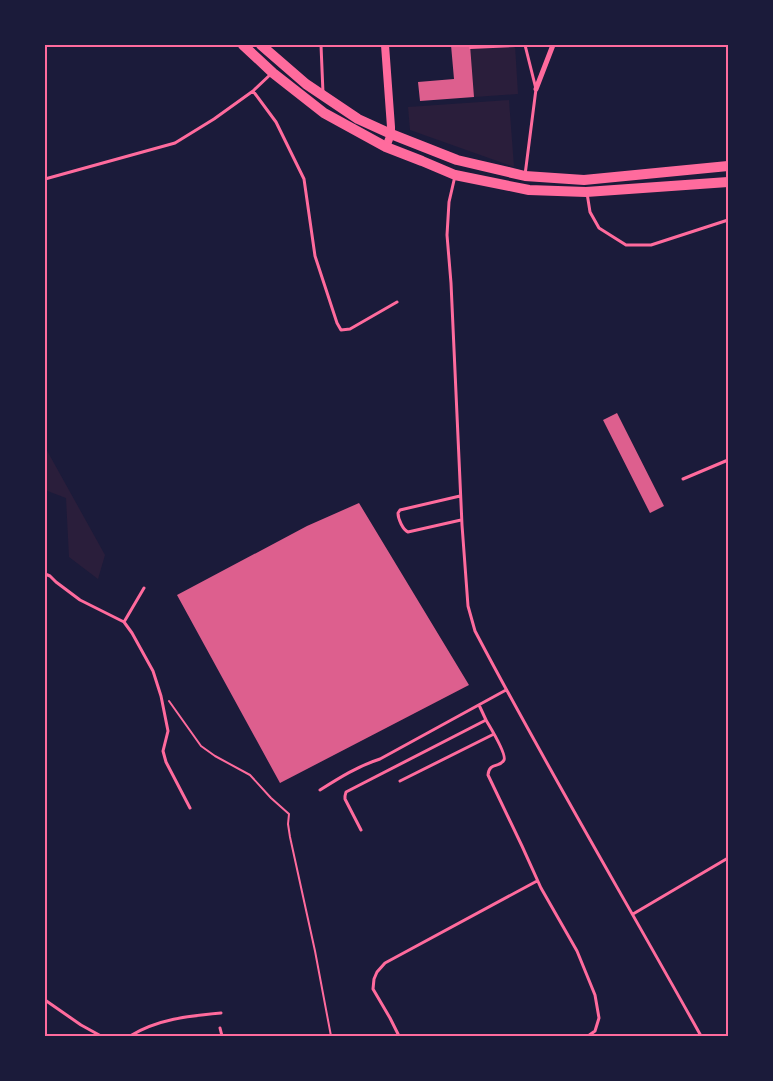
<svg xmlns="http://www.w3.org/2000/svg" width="773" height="1081" viewBox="0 0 773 1081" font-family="Rubik,sans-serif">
  <rect width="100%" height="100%" fill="#1b1b3a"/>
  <!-- green -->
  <path fill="#2a1e3b" d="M470 45H515L518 94 474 97Z
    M509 100 514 167 410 130 408 107Z
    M45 447 105 555 98 579 69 557 66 498 45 490Z"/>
  <!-- building -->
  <path fill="#dd5f8e" d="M451 45H470L474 97 420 101 418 82 454 79Z
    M617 413 664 506 650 513 603 420Z
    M359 503 469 685 280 783 177 595 307 526Z"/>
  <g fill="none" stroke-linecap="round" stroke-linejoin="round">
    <!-- path -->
    <path stroke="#ff6b9d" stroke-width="2" d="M470 48 515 46
      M169 701 201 746 215 756 250 775 271 798 289 814 288 824 290 837 315 951 331 1036"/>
    <!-- service -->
    <path stroke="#ff6b9d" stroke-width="3" d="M321 45 323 93
      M525 45 536 89 525 175
      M253 91 276 122 304 179 315 256 337 323 341 330 350 329 397 302
      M455 176 449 202 447 235 451 283 462 525 468 606 475 631C547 768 626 901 701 1036
      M45 179 175 143 214 119 253 91 272 73
      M587 193 590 212 599 228 626 245H651L728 220
      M683 479 728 460
      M460 496 400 510 398 513C398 519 403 530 408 532L461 520
      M45 574 50 576 56 582 80 600 124 622 132 633 153 671 161 696 168 731 163 751 166 762 190 808
      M124 622 144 588
      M486 720C490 727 507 754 504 760 500 768 489 762 488 775L522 846 541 888 577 951 595 995 599 1018 595 1031 588 1036
      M400 781 494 734
      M320 790C339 778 358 766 380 759L506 690
      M361 830 345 799V796L346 792 486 720 479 705
      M633 914 728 858
      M45 1000 81 1025 101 1036
      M220 1028 222 1036
      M130 1036C158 1019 188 1016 221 1013
      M399 1036 390 1018 373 989 374 979 377 972 385 963 537 881"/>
    <!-- minor -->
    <path stroke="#ff6b9d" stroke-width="5" d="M536 89 553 45"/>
    <!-- secondary -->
    <path stroke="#ff6b9d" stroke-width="8" d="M385 45 391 127V134L386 147"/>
    <!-- trunk -->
    <path stroke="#ff6b9d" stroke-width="10" d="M243 45 273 73 324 113 386 147 422 161 455 175 529 190 586 192 728 182
      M261 45 306 84 358 119 391 134 457 160 525 176 584 180 728 166"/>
  </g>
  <!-- border -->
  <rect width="773" height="1081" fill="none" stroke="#1b1b3a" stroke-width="92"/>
  <rect x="46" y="46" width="681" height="989" fill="none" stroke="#ff6b9d" stroke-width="2"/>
</svg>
